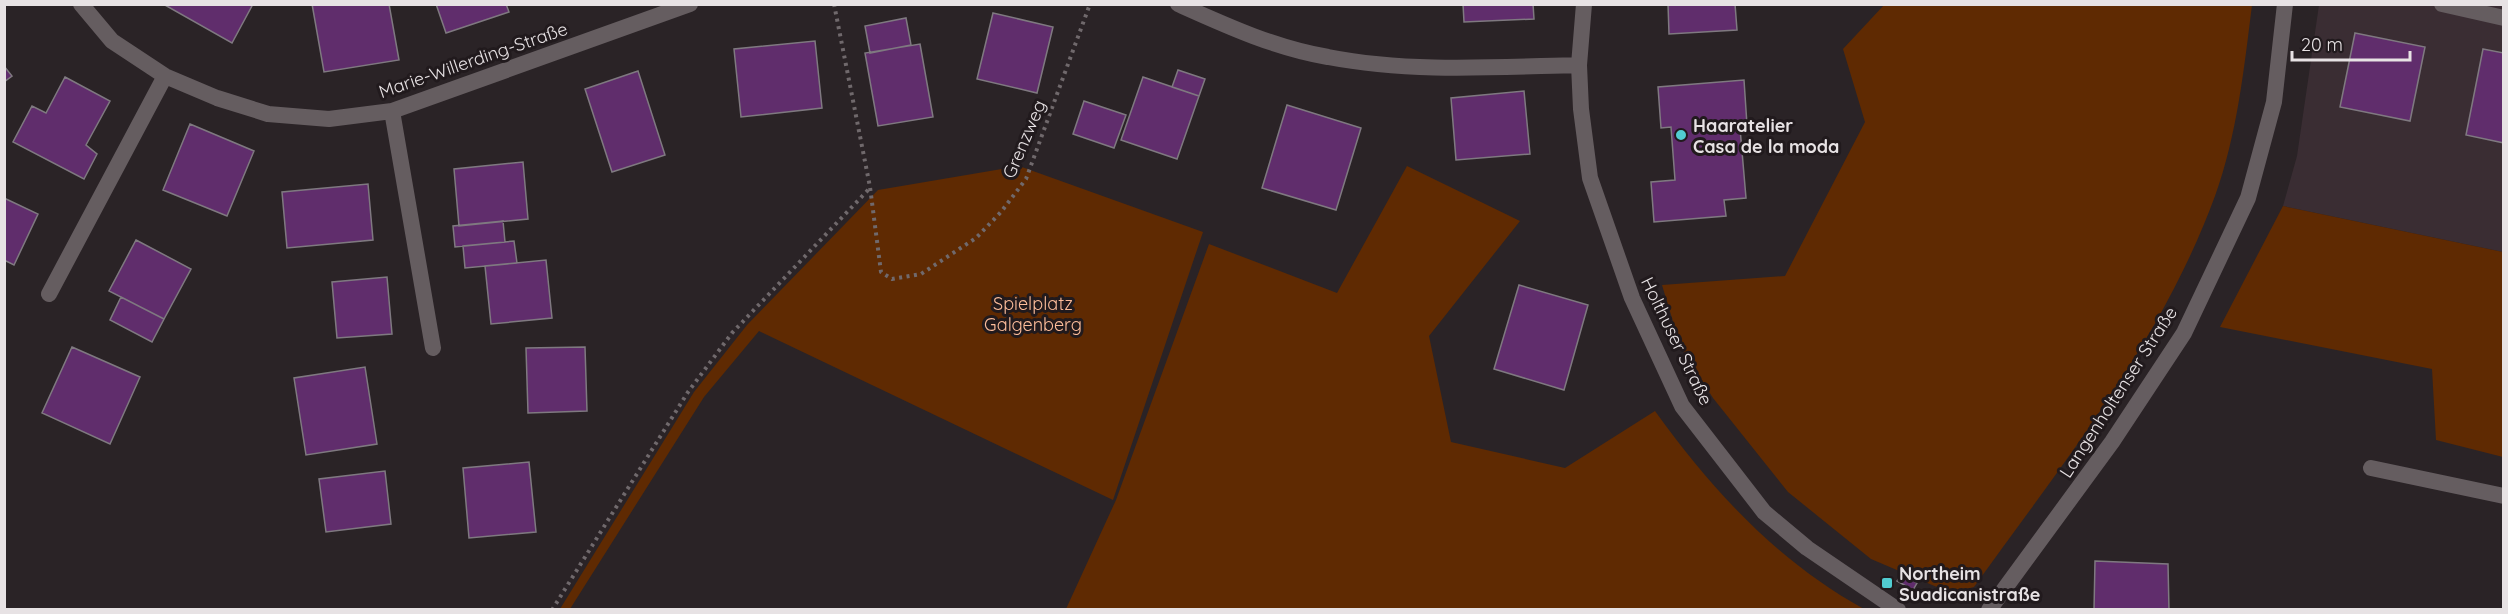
<svg xmlns="http://www.w3.org/2000/svg" width="2508" height="614" viewBox="0 0 2508 614" font-family="Quicksand,sans-serif">
  <rect width="100%" height="100%" fill="#2a2326"/>
  <!-- built -->
  <path fill="#3a2d33" d="M2319 5H2503V252L2283 206 2297 156Z"/>
  <!-- green -->
  <path fill="#5f2a02" d="M1884 5H2252C2244 69 2237 135 2215 196 2162 341 2063 463 1974 587L1951 593 1871 559 1788 492 1713 398 1681 348 1662 285 1785 276 1865 122 1843 49Z
    M1019 166 1203 232 1113 500 759 331 704 397 570 609H560L694 392 747 325 878 190Z
    M1407 166 1520 221 1429 336 1451 442 1565 468 1655 411C1713 491 1776 560 1864 609H1066L1116 500 1209 244 1337 293Z
    M2283 206 2503 252V457L2436 440 2432 369 2220 327Z"/>
  <!-- building -->
  <path fill="#602d6c" stroke="#7f7980" stroke-width="1.5" d="M163 4H253L232 43Z
    M312 4H389L399 60 324 72Z
    M436 4H506L509 12 446 33Z
    M1463 4H1533L1534 19 1464 22Z
    M1668 4H1735L1737 30 1669 34Z
    M993 13 1053 27 1037 93 977 79Z
    M906 18 911 45 870 53 865 26Z
    M2355 33 2425 47 2410 121 2340 107Z
    M815 41 822 108 741 117 734 49Z
    M920 44 933 117 878 126 865 53Z
    M2483 49 2504 53V143L2466 135Z
    M4 66 12 76 4 82Z
    M1178 70 1205 79 1199 96 1172 87Z
    M638 71 665 155 612 172 585 89Z
    M65 77 110 101 86 145 97 154 84 179 13 142 32 106 46 113Z
    M1143 77 1199 96 1177 159 1121 140Z
    M1744 80 1747 125 1740 128 1746 198 1724 200 1726 216 1654 222 1651 182 1675 180 1671 127 1661 128 1658 87Z
    M1524 91 1530 154 1456 160 1451 98Z
    M1084 101 1126 115 1114 148 1073 134Z
    M1287 105 1361 128 1336 210 1262 188Z
    M190 124 254 151 227 216 163 190Z
    M523 162 528 219 459 226 454 169Z
    M368 184 373 240 287 248 282 192Z
    M4 198 38 214 14 265 4 260Z
    M503 221 505 242 455 247 453 226Z
    M136 240 191 269 164 319 109 291Z
    M514 241 517 263 465 268 463 246Z
    M546 260 552 318 491 324 485 266Z
    M387 277 392 334 337 338 332 282Z
    M1519 285 1588 305 1564 390 1494 369Z
    M121 297 164 319 152 342 110 320Z
    M72 347 140 377 110 444 42 413Z
    M585 347 587 411 528 413 526 348Z
    M365 367 377 444 306 455 294 378Z
    M529 462 536 532 469 538 463 468Z
    M385 471 391 524 326 532 319 479Z
    M2095 561 2168 564 2169 610H2094Z
    M1902 574 1917 583 1913 590 1897 581Z"/>
  <g fill="none" stroke-linecap="round" stroke-linejoin="round">
    <!-- path -->
    <path stroke="#70696c" stroke-width="4" stroke-dasharray="3 4.5" stroke-linecap="butt" d="M834 4 870 187 881 272 892 279 921 274 976 238 1001 212 1026 179 1090 4
      M552 610 688 392 732 333 870 188"/>
    <!-- service -->
    <path stroke="#655d60" stroke-width="16" d="M2442 4 2504 18
      M2371 468 2504 496"/>
    <!-- minor -->
    <path stroke="#655d60" stroke-width="16" d="M81 4 112 41 165 76 217 98 268 114 329 119 392 111 690 4
      M1178 4C1227 26 1275 48 1328 57 1411 73 1496 67 1579 65
      M1584 4 1579 65 1581 109 1590 178 1632 298 1682 406 1764 512 1807 548 1898 610
      M392 111 433 348
      M49 294 165 76
      M1989 610 2112 442 2184 333 2248 198 2274 102 2285 4"/>
  </g>
  <!-- markers -->
  <g fill="#51ccd1" stroke="#211a1d" stroke-width="2">
    <circle cx="1681" cy="135" r="6"/>
    <rect x="1881" y="577" width="12" height="12" rx="3"/>
  </g>
  <g text-anchor="middle" dominant-baseline="central" stroke-width="6" stroke-linejoin="round" paint-order="stroke">
    <!-- street labels -->
    <g font-size="18" fill="#e7e2e4" stroke="#211a1d">
      <text transform="translate(473 60) rotate(-19)">Marie-Willerding-Straße</text>
      <text transform="translate(1024 139) rotate(-67)">Grenzweg</text>
      <text transform="translate(1677 341) rotate(64)">Holthuser Straße</text>
      <text transform="translate(2118 392) rotate(-57)">Langenholtenser Straße</text>
    </g>
    <!-- poi labels -->
    <g font-size="18" font-weight="bold" fill="#e7e2e4" stroke="#211a1d" text-anchor="start">
      <text x="1693" y="125">Haaratelier<tspan x="1693" dy="21">Casa de la moda</tspan></text>
      <text x="1899" y="573">Northeim<tspan x="1899" dy="21">Suadicanistraße</tspan></text>
    </g>
    <!-- park labels -->
    <g font-size="18" fill="#fdbd9a" stroke="#211a1d">
      <text x="1033" y="303">Spielplatz<tspan x="1033" dy="21">Galgenberg</tspan></text>
    </g>
  </g>
  <!-- border -->
  <rect width="2508" height="614" fill="none" stroke="#e7e2e4" stroke-width="12"/>
  <!-- scale -->
  <path d="M2292 51v9h118v-9" fill="none" stroke="#e7e2e4" stroke-width="3"/>
  <text x="2301" y="51" font-size="18" fill="#e7e2e4" stroke="#211a1d" stroke-width="4.5" paint-order="stroke">20 m</text>
</svg>
